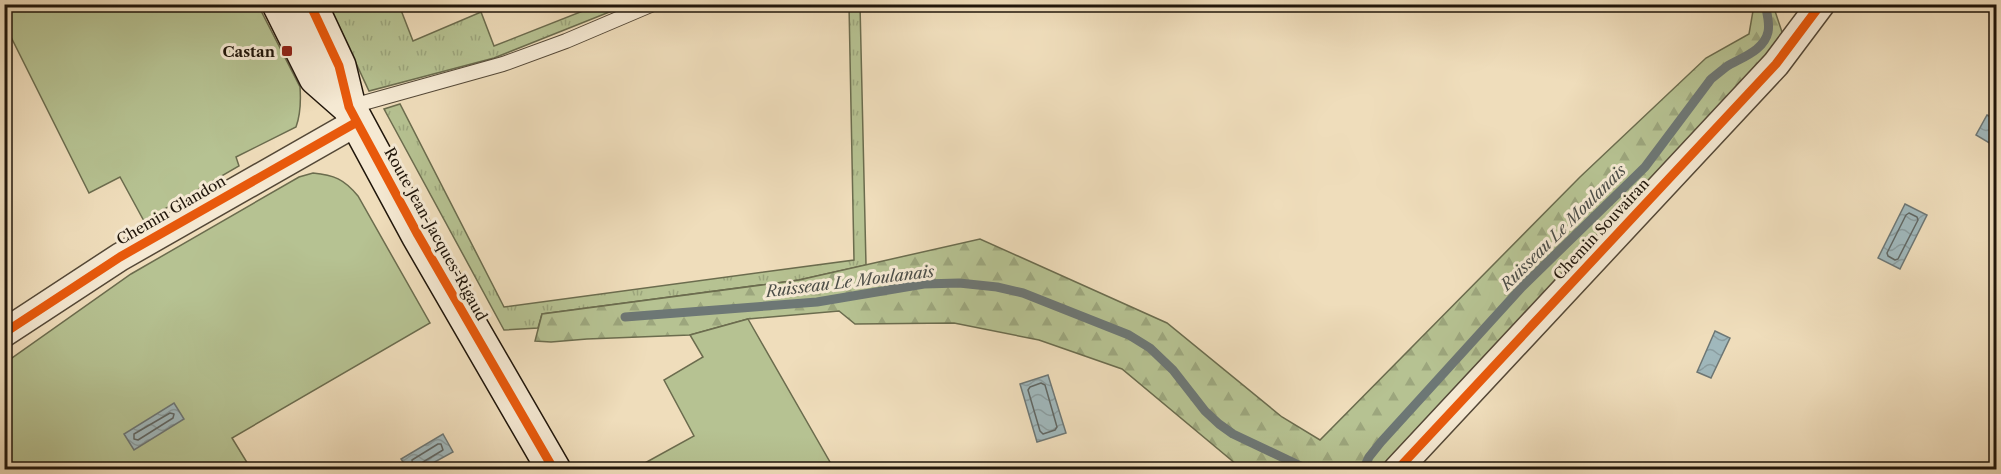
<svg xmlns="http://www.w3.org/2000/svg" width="2001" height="474" viewBox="0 0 2001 474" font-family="'Libre Caslon Text',serif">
  <defs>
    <pattern id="grass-tufts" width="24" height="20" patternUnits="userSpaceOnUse" patternTransform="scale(1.5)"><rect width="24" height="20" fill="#b6c292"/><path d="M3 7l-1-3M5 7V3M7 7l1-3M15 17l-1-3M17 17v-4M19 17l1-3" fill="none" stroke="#9ca67d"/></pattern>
    <pattern id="forest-firs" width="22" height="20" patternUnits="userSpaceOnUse" patternTransform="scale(1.5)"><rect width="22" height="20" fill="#b6c292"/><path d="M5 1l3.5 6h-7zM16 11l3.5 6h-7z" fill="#9ca67d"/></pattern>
    <pattern id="water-waves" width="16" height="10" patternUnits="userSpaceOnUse" patternTransform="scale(1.5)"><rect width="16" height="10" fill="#a0b8bc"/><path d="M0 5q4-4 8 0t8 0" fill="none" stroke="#8a9da0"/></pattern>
  </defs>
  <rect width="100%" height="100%" fill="#efddbb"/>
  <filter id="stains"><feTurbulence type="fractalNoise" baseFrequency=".00333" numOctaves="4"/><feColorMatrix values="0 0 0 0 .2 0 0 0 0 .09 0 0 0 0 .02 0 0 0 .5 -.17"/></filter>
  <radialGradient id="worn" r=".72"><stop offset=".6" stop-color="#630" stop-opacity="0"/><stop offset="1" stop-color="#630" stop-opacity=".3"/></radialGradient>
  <!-- grass -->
  <path fill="url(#grass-tufts)" stroke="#6b6c4e" stroke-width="1.5" d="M329 5H399L413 41 481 12 494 46 598 5H627L494 58 369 91Z
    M849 5H860L866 265 799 280 542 314 538 328 504 330 384 109 400 104 504 307 854 260Z"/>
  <!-- forest -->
  <path fill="url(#forest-firs)" stroke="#6b6c4e" stroke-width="1.5" d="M1754 5H1773L1784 38 1382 469H1242L1122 369 1039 340 954 323 855 324 839 311 748 319 690 335 587 339 551 342 535 341 542 314 799 280 980 239 1167 323 1282 417 1320 440 1580 177 1706 58 1749 34Z"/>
  <!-- garden -->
  <path fill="#b6c292" stroke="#6b6c4e" stroke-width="1.5" d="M4 5H258L300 87C301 101 301 113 296 127L236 157 239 166 144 221 120 177 89 193 5 25Z
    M313 173C334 175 344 179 358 196L430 323 232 438 251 469 5 470V363L131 274 299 177Z
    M748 319 834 469H634L694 436 664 380 703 357 690 335Z"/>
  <!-- water -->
  <path fill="url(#water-waves)" stroke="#6d7775" stroke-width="1.5" d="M1987 115 1996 120V147L1976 135Z
    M1905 204 1927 215 1900 269 1878 258Z
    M1715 331 1730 338 1711 378 1697 372Z
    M1048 375 1066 433 1037 442 1020 384Z
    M174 403 184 419 134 450 124 434Z
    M443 434 453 452 422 469H408L401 459Z"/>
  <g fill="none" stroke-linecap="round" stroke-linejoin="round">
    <!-- shore -->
    <path stroke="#606764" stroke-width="1.5" d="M1909 213 1917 217 1918 220 1898 259 1895 260 1888 256 1887 253 1906 215Z
      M1041 383 1045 385 1057 427 1055 430 1043 434 1040 431 1028 390 1030 387Z
      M170 413 174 414 173 418 138 440 134 439V434Z
      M413 470 412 460 438 444H441L443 450 423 462 421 470"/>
    <!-- stream -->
    <path stroke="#6d7775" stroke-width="9" d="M625 317 817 302 924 284 959 283 997 287 1023 293 1129 335 1150 348 1173 370 1205 411 1219 424 1233 434 1309 470
      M1363 470 1369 457 1381 442 1522 287 1645 167 1711 79C1716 75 1721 71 1726 67 1740 58 1764 51 1768 32 1770 23 1767 14 1765 4"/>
    <!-- lane casing -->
    <g stroke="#544837" stroke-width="16">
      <path id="lane" d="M349 107 503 64 566 41 653 4"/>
    </g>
    <!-- street casing -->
    <g stroke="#544837" stroke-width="30">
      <path id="street" d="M4 333 120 257 357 122
        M1397 470 1776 64 1821 4"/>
    </g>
    <!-- secondary casing -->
    <g stroke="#20160b" stroke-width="36">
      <path id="secondary" d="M279 4 316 78 349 107
        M310 4 339 66 349 107 357 122 418 235 554 470"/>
    </g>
    <!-- lane -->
    <use href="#lane" stroke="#f5e9d3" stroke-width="14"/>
    <!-- street -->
    <use href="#street" stroke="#f5e9d3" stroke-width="27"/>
    <!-- secondary -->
    <use href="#secondary" stroke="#f5e9d3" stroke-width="33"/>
    <!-- cycleway casing -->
    <g stroke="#f5e9d3" stroke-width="13">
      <path id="cycleway" d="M310 4 339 66 349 107 357 122 418 235 554 470
        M4 333 120 257 357 122
        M1397 470 1776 64 1821 4"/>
    </g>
    <!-- cycleway -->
    <use href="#cycleway" stroke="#e8590c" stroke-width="9"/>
  </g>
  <!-- markers -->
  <rect fill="#8f2418" stroke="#f5e9d3" stroke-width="2" x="281" y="45" width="12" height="12" rx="3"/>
  <g text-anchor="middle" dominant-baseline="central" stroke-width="6" stroke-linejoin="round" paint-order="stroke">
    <!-- poi labels -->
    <g font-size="15" font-weight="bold" fill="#20160b" stroke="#f5e9d3" text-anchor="end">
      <text x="275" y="51">Castan</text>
    </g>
    <!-- street labels -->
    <g font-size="15" fill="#20160b" stroke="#f5e9d3">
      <text transform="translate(171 210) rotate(-30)">Chemin Glandon</text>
      <text transform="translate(1601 229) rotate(-47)">Chemin Souvairan</text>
      <text transform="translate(436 234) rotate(61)">Route Jean-Jacques-Rigaud</text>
    </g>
    <!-- water labels -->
    <g font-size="16" font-style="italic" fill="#4d4f49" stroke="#f5e9d3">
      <text transform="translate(1563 227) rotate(-45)">Ruisseau Le Moulanais</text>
      <text transform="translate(850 281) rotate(-7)">Ruisseau Le Moulanais</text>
    </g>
  </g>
  <!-- margin -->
  <rect width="2001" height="474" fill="none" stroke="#efddbb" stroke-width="24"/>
  <rect x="6" y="6" width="1989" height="462" fill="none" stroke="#20160b" stroke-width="3"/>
  <rect x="12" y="12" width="1977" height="450" fill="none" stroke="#20160b" stroke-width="1.5"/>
  <rect width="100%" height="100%" filter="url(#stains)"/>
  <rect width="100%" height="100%" fill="url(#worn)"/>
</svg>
